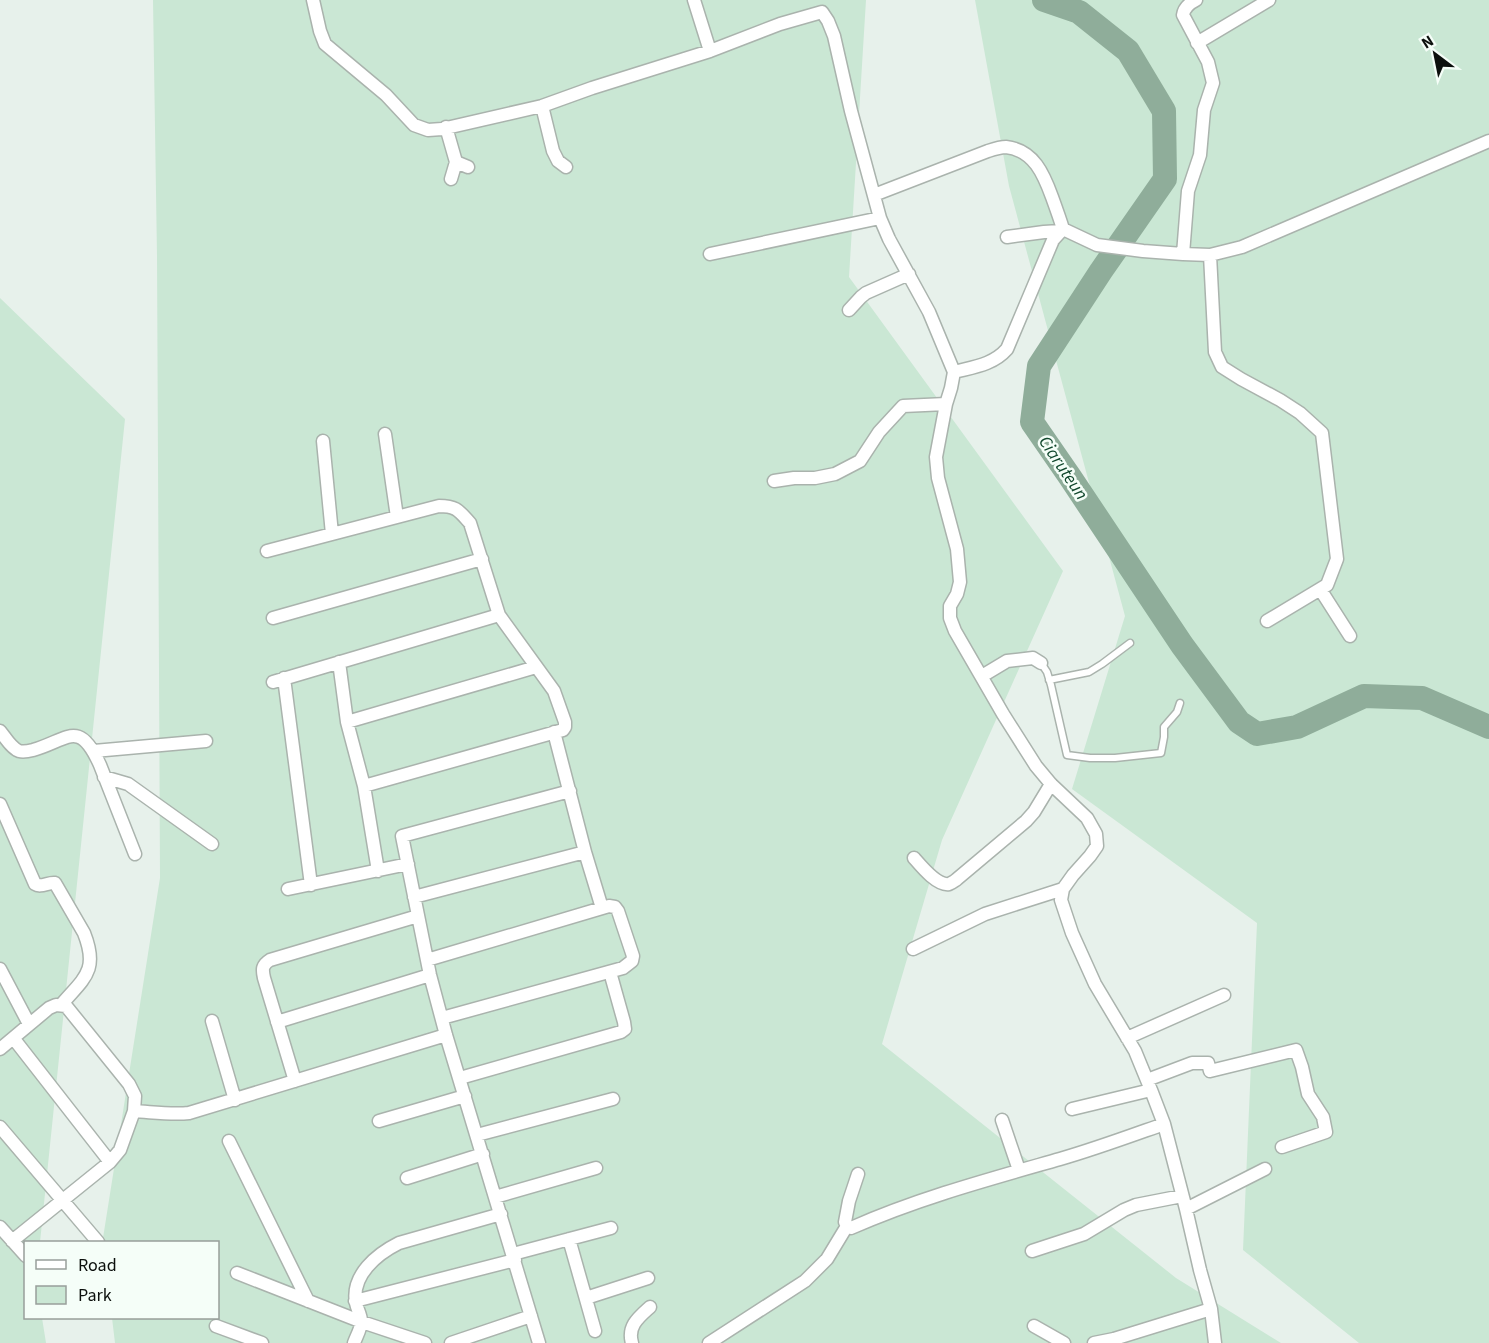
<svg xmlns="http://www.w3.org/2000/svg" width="1489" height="1343" viewBox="0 0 1489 1343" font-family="'Source Sans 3',sans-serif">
  <rect width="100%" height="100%" fill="#e7f1eb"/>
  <!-- green -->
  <path fill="#cae7d4" d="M153 0H866L849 277 1063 571 942 840 882 1044 1176 1278 1281 1343H115L112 1318H218V1242H103V1238L160 878 157 256Z
    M975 0H1489V1343H1359L1243 1250 1257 923 1072 789 1125 616 1009 186Z
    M0 298 125 419 40 1242H26V1318H42L46 1343H0Z"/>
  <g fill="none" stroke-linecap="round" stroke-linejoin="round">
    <!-- river -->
    <path stroke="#8fad9a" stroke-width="24" d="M1044 0 1079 12 1128 51 1164 111 1165 179 1101 271 1039 366 1032 422 1070 477 1182 645 1239 722 1257 734 1297 727 1364 696 1422 698 1489 727"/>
    <!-- lane casing -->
    <g stroke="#aab3ad" stroke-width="9">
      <path id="lane" d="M1041 663 1047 672 1051 685 1067 755 1090 758H1115L1161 753 1164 737V727L1177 712 1180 703
        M1049 680 1089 672 1102 664 1130 643"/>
    </g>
    <!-- street casing -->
    <g stroke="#aab3ad" stroke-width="15">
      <path id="street" d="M313 0 320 31 325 44 386 95 414 125 428 130 442 129 542 106 592 88 710 51 780 24 822 12 828 21 834 36 851 111 880 218 889 239 929 312 954 372 951 388 946 404 936 457 938 478 957 549 960 582 957 594 950 606V618L955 631 1003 714 1036 766 1051 784 1087 818 1096 834 1097 846 1090 856 1073 875 1063 889 1061 900 1072 933 1095 984 1135 1051 1151 1090 1164 1124 1186 1209 1200 1270 1211 1309 1215 1343
        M694 0 710 51
        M1197 43 1269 0
        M542 106 553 151 558 161 566 167
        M446 127 456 162 451 179
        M456 162 468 167
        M874 195 988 151C994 149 1000 147 1006 147 1034 150 1044 175 1052 197 1056 208 1060 219 1063 229
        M1007 237 1044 232 1060 231
        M710 254 880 218
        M1183 254 1188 191 1200 155 1204 110 1213 83 1208 62 1183 15C1184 8 1190 3 1196 0
        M1210 255 1215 352 1222 367 1241 379 1280 400 1300 413 1322 433 1337 559 1327 585 1267 621
        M849 310 861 297 866 293 909 274
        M954 372C973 367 993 365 1007 349L1053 240 1063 229 1097 245 1143 251 1183 254 1210 255 1242 247 1489 141
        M385 434 397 517
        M323 441 332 534
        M774 481 794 478H815L835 474 860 461 879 432 903 406 946 404
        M267 551 439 506C457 506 459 511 470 523L499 615 554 691 565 722V727L563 730 364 786
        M1320 589 1350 636
        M273 618 482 559
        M339 662 347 722 364 786 378 871
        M982 676 1007 661 1033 658 1041 663
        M284 678 311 885
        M273 682 499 615
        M347 722 536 667
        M0 731C5 737 11 748 19 751 23 752 29 751 33 750 68 740 79 718 100 765L135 854
        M554 732 585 852 602 908
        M94 751 206 741
        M104 777 128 784 212 844
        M0 804 35 884C41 888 48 882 55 883L84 933C99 971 84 978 61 1005
        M914 858C921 866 937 886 949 884 951 883 956 880 957 879L1026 821 1034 812 1051 784
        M288 889 408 864
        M414 897 585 852
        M913 949 985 914 1063 889
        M427 960 609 906 615 907 618 911 633 956 632 961 623 968 442 1018
        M0 969 29 1024
        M212 1021 235 1100
        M277 1022 430 975
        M1127 1038 1224 995
        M14 1039 110 1162
        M0 1049 49 1008 56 1005 66 1006 129 1084 135 1096 134 1111 120 1150 110 1162 12 1241
        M460 1078 621 1032 625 1029 624 1022 610 972
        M1147 1080 1192 1063H1208L1210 1071 1296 1050 1302 1067 1308 1094 1323 1117 1326 1132 1282 1147
        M295 1081 264 978C262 969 262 965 270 960L418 916
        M1072 1109 1151 1090
        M134 1111C152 1112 171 1115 189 1113L446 1035
        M1002 1120 1019 1170
        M379 1121 465 1096
        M0 1127 98 1242
        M477 1135 613 1099
        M229 1141 308 1301
        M858 1174 849 1201 845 1222 847 1226 851 1228C919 1198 990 1179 1060 1159 1095 1149 1130 1136 1164 1124
        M407 1178 483 1154
        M495 1197 596 1168
        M1186 1209 1265 1169
        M0 1227 26 1256
        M569 1239 595 1331
        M1032 1251 1084 1234 1124 1210 1136 1205 1182 1196
        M513 1254 611 1228
        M237 1273 362 1322 425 1343
        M586 1298 648 1278
        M355 1301 515 1260
        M216 1326 262 1343
        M1034 1326 1064 1343
        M354 1343C356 1337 362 1327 361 1321 361 1315 357 1309 356 1303 351 1275 377 1254 399 1243L501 1214
        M451 1343 531 1316
        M539 1343 446 1035 430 975 402 836 570 791
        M632 1343C627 1326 639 1317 650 1307
        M709 1343 805 1281 827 1259 847 1226
        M1094 1343 1114 1339 1211 1309"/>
    </g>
    <!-- lane -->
    <use href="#lane" stroke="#fff" stroke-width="6"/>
    <!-- street -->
    <use href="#street" stroke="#fff" stroke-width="12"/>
  </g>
  <g text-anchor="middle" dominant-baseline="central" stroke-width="5" stroke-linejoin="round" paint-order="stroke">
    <!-- water labels -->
    <g font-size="18" font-style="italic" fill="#10472c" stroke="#f5fef8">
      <text transform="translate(1063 468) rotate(56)">Ciaruteun</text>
    </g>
  </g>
  <!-- legend -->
  <rect x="24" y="1241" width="195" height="78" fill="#f5fef8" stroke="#989f9a" stroke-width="1.5"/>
  <rect x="36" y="1260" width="30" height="9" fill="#ffffff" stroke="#989f9a" stroke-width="1.5"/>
  <text x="78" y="1271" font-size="18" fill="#0c100d">Road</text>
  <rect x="36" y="1286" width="30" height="18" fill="#cae7d4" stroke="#989f9a" stroke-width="1.5"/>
  <text x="78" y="1301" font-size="18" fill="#0c100d">Park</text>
  <!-- north arrow -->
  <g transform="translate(1435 54) rotate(328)" stroke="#f5fef8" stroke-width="4.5" paint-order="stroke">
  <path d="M0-4.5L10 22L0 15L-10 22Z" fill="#0c100d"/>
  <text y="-9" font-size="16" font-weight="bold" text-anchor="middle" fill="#0c100d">N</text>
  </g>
</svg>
